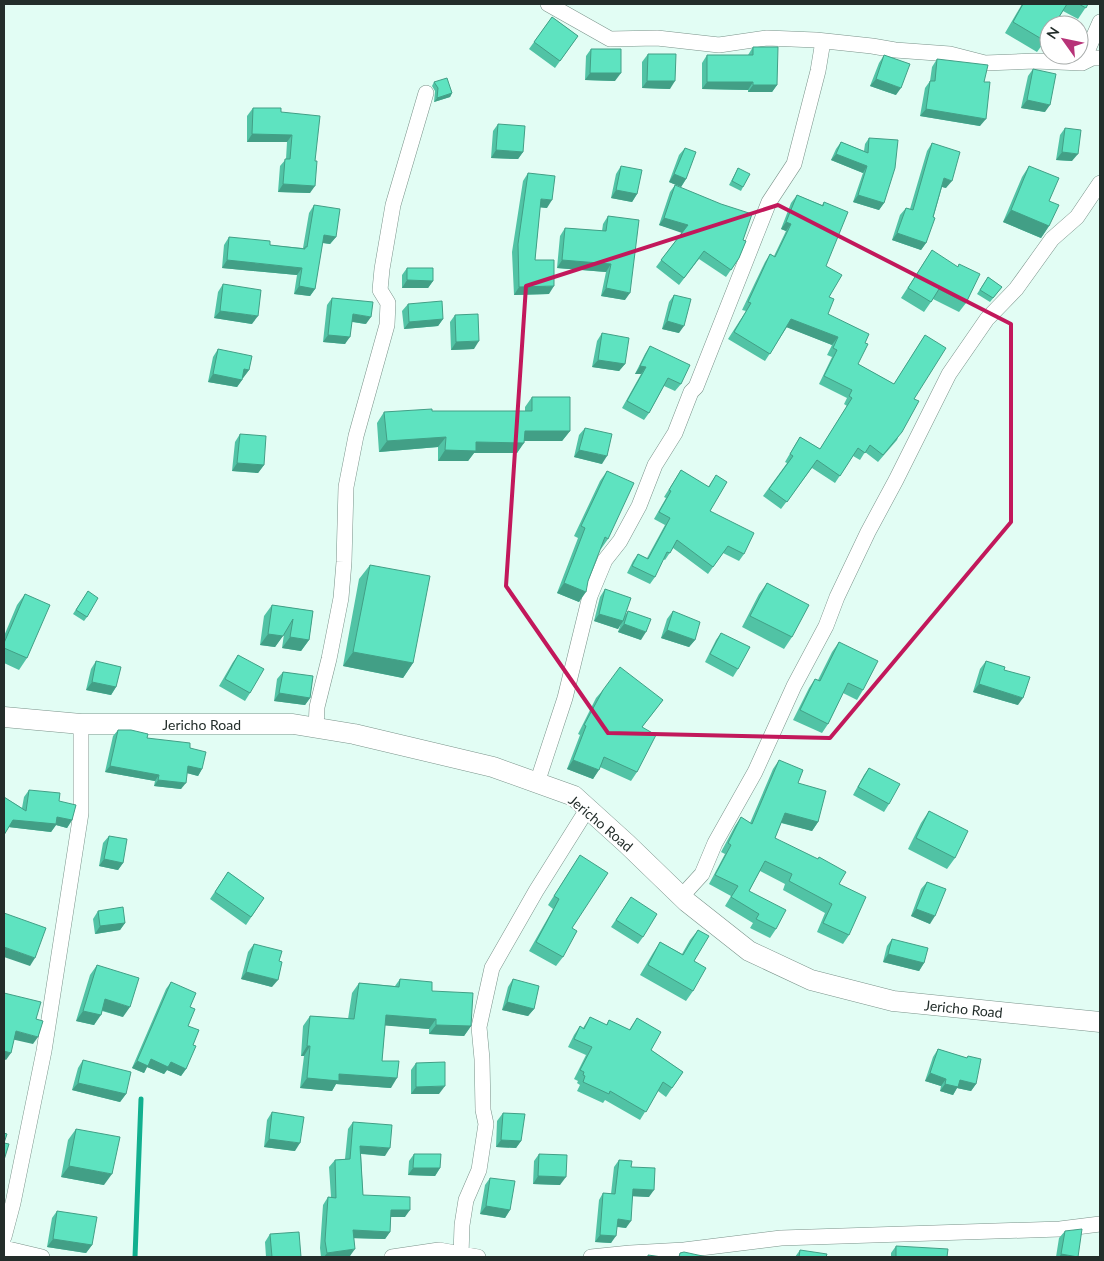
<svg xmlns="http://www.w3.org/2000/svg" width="1104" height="1261" viewBox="0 0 1104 1261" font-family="Lato,sans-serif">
  <rect width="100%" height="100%" fill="#e2fdf4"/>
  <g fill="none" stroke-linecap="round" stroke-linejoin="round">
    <!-- stream -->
    <path stroke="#11b08f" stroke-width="5" d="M135 1257 141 1099"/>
    <!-- street casing -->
    <g stroke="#7a938a" stroke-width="16">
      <path id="street" d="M548 4 610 39 657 38 719 45 767 38 816 40 872 46 895 50 950 54 985 63 1035 61 1082 63 1092 58H1100
        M1082 63 1100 22
        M316 728 317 707 329 659 341 598 344 562 346 487 356 436 387 325 388 303 380 290 382 269 393 205 426 93
        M537 783 565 698 590 596 605 560 620 541 639 506 655 465 675 433 691 392 696 387 769 202 794 164 818 71 823 41
        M681 897 702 874 715 843 755 772 794 686 826 626 837 597 868 532 896 480 949 374 987 319 1016 289 1052 239 1077 217 1100 183
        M4 1237 13 1203 44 1051 81 813V724
        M4 1248 42 1257
        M461 1255 462 1225 466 1200 479 1170 486 1124 483 1110 482 1059 479 1027 492 968 536 891 588 808
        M392 1257 439 1250 478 1257
        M591 1257 630 1253 684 1250 781 1238 1060 1229 1100 1224"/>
    </g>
    <!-- secondary casing -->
    <g stroke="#7a938a" stroke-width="21">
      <g id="secondary">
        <path id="s1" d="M4 717 81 724H293L354 734 493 767 574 796 627 844 687 902 749 951 811 980 893 1001 1100 1022"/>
      </g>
    </g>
    <!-- street -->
    <use href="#street" stroke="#fff" stroke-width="15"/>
    <!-- secondary -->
    <use href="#secondary" stroke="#fff" stroke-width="20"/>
  </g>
  <!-- wall -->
  <path fill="#51c3a5" d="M1022 4H1088L1078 19 1063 11 1045 41 1037 52 1005 33Z
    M552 17 578 36 555 68 529 49Z
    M753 47 777 85 772 92H748V90L702 89V63L707 55H748Z
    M591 49 615 81 585 80 586 56Z
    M648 54 670 89 642 88V62Z
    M884 55 896 95 870 86 879 63Z
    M937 59 984 82 980 126 920 116 925 88 930 81 932 67Z
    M1033 69 1045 112 1021 108 1028 76Z
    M434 82 452 93 450 97 434 102 435 91 432 86Z
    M253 108 281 112 315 161 310 193 278 192 280 166 286 159 287 142H247V116Z
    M498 124 523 152 518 159 491 158 493 131Z
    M1065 128 1072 161 1056 160 1060 135Z
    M869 138 884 203 879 210 853 202 863 173 831 160 836 149 841 142 864 151 865 144Z
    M932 143 946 188 942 187 926 243 921 250 892 240 900 215 906 208 910 209 927 151Z
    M685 148 686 179 681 187 669 182 679 155Z
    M621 166 637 194 632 202 611 198 616 174Z
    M1029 166 1049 201V226L1041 238 1003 222 1022 177Z
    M738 168 743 187 741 191 729 185Z
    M528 173 547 208 540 207 535 260 549 294 514 295 512 252 523 181Z
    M675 185 743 240 739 258 726 277 699 259 679 285 656 267 682 232 659 225 670 192Z
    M797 195 822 205 824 202 826 266 829 297 828 314 865 343 858 364 894 384 925 335 914 399 897 440 878 462 865 452 860 460 853 456 835 483 812 468 781 509 763 496 787 463 785 462 795 445 800 437 820 449 847 406 844 404 847 398 819 384 832 357 827 355 832 345 787 327 765 361 728 339 746 311 742 310 765 262 770 254 774 256 786 231 781 229 791 203Z
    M314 205 336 237 330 244 322 243 315 289 310 296 294 294 297 275 222 268 224 245 229 237 270 245 303 248 309 213Z
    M608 216 625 300 601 296 606 272 557 268 560 236 565 228 602 231 603 224Z
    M932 250 966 303 959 312 933 299 924 312 901 298Z
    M407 268 433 281 428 288H402V275Z
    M988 277 1002 287 990 302 977 294Z
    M223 284 252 324 214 318 218 292Z
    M674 295 679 333 662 329 669 302Z
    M332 298 366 324 352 322 345 344 323 342 327 305Z
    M408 304 443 319 438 326 404 329 402 311Z
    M455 315 474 349 451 350 450 322Z
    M602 333 625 364 619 371 592 367 597 341Z
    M650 346 681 384 675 391 664 386 649 413 644 420 622 408 641 374H635L645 354Z
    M218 349 249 370 243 378 242 377V380L237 387 208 382 213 357Z
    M532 397 570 431 562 441H524L517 453H474L468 461H438V447L379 452 377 423 384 412 432 411H525V407Z
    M585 428 602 464 574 457 579 435Z
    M240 434 264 465 258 473 232 471 235 442Z
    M681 470 708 487 716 475 710 511 744 554 739 561 723 553 708 574 673 548 665 560 663 559 655 577 650 584 627 573 633 561 638 554 647 558 665 525 654 519 666 498 664 497Z
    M607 471 608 539 601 549 600 548 579 602 557 593 578 538 574 536 600 481Z
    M370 565 413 663 403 678 343 666 359 579Z
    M767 583 792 637 784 649 742 627 759 594Z
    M605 589 624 617 628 611 641 640 618 632 621 623 618 629 594 621 600 597Z
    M88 591 87 617 84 621 73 614Z
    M25 594 27 658 19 670 4 663V636L17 605Z
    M272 605 313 611 309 640 301 651 282 648 284 634 275 647 260 645 264 616Z
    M673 611 695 640 689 647 661 638 667 619Z
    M721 633 738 669 733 677 705 662 716 640Z
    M839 642 863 690 857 700 843 693 828 724 822 733 793 720 809 688 815 679 818 680 832 652Z
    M238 655 250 693 245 701 219 686 233 662Z
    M96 661 116 687 111 695 86 690 91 669Z
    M986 661 1004 670 1018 705 973 692 980 669Z
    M283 672 310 698 305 705 274 701 277 679Z
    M603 690 663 700 642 727 637 772 631 781 600 767 593 779 567 769 580 735 578 734 596 698Z
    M118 730 147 738 190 748 202 769 198 776 187 773 181 789 154 786 155 781 105 772 113 736Z
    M779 760 798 783 818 822 812 831 781 823 775 838 839 884 849 935 843 944 817 932 825 913 783 890 785 884 760 871 749 891 776 929 770 938 750 928 753 923 725 906 731 896 709 884 725 854 721 852 735 826 741 817 750 823 773 769Z
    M869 768 889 804 884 812 853 795 864 775Z
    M29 790 59 801 72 820 67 828 56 825 51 832 9 827 4 797 22 808 24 797Z
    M929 811 955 858 947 869 908 849 921 823Z
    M109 836 123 863 118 870 99 866 103 843Z
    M580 855 572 928 563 957 556 966 529 951 553 909 548 905Z
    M228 872 264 898 246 925 210 899Z
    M927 882 930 924 911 916 921 889Z
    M631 897 643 937 638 944 611 927Z
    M98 911 125 923 120 930 95 934 93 919Z
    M698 930 694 961 693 991 686 1001 640 975 653 953 660 942 682 954 690 940Z
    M892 939 924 963 919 971 883 962 887 946Z
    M254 944 272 987 241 979 248 952Z
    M97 965 123 1017 102 1011 94 1025 76 1021 90 975Z
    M400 979 432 991 471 1026 464 1036 429 1034V1029L385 1025 382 1061 391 1088 336 1084 332 1091 300 1088 304 1056H301L303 1026 310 1016 348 1019 352 993 359 983 395 986Z
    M513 979 534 1009 528 1016 502 1010 508 987Z
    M171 982 190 1007 188 1026 193 1045 186 1069 181 1076 167 1070 164 1074 147 1067 144 1073 132 1068 166 989Z
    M590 1017 606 1025 609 1020 629 1030 637 1018 651 1050 683 1072 666 1097 658 1091 640 1120 605 1100 603 1103 577 1091 580 1085 577 1083 578 1081 574 1079 586 1055 568 1047 574 1035 580 1026 583 1028Z
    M938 1049 967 1058 968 1056 976 1084 971 1091 957 1088 953 1095 940 1091 941 1086 925 1081 933 1057Z
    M83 1060 126 1094 120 1102 72 1090 78 1068Z
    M416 1063 439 1094H411V1070Z
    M272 1112 295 1151 264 1147 267 1120Z
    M503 1113 521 1141 516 1148 496 1147 497 1121Z
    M353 1122 385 1156 361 1154 363 1195 405 1217H391L390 1232 385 1239 354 1238 350 1256 341 1257H321L320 1248 323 1205 328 1197H331L329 1167 335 1160 345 1159 348 1129Z
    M76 1129 104 1185 61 1177 68 1140Z
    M414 1154 440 1168 435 1176 408 1175 409 1161Z
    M539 1154 560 1185 533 1184 534 1161Z
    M619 1160 631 1167 649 1197 633 1196 626 1228 617 1227 611 1243 595 1242 599 1200 603 1193 611 1194 614 1167Z
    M490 1178 510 1210 505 1218 480 1214 485 1185Z
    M57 1211 92 1245 86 1253 47 1247 52 1218Z
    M1065 1231 1077 1257H1056L1059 1238Z
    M270 1234 301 1257H266L265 1242Z
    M896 1246 947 1257H891V1253Z
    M800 1250 826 1257H795Z"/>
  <!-- shaded-wall -->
  <path fill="#429f86" d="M590 73H621L615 81 585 80Z
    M876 79 901 88 896 95 870 86Z
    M647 81H675L670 89 642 88Z
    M707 82H753L748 90 702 89Z
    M753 85H777L772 92H748Z
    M452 93 450 97 434 102 437 98Z
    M1027 100 1050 105 1045 112 1021 108Z
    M926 109 986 119 980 126 920 116Z
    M252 134 292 135 287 142H247Z
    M496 150 523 152 518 159 491 158Z
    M1062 152 1078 154 1072 161 1056 160Z
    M836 154 867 166 863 173 831 160Z
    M674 174 686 179 681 187 669 182Z
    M944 178 952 181 946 188 939 186Z
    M283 184 315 186 310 193 278 192Z
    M616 190 637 194 632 202 611 198Z
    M858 195 884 203 879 210 853 202Z
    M541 199 552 200 547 208 536 207Z
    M1011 210 1049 226 1041 238 1003 222Z
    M664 218 688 225 682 233 659 225Z
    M786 222 791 224 786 231 781 229Z
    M897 233 926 243 921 250 892 240Z
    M324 235 336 237 330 244 318 242Z
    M227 260 302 268 297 275 222 268Z
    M562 260 611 264 606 272 557 268Z
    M407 280 433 281 428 288H402Z
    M299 286 315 289 310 296 294 294Z
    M554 286 549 294 514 295 519 287Z
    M606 288 630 293 625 300 601 296Z
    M220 311 258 316 252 324 214 318Z
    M353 314 371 317 366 324 348 321Z
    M443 319 438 326 404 329 409 322Z
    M791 319 838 337 832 345 786 327Z
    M667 321 684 326 679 333 662 329Z
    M328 335 350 337 345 344 323 342Z
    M479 341 474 349 451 350 456 342Z
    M598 360 625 364 619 371 592 367Z
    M640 366 646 367 641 374H635Z
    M244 369 249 370 243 378 239 377Z
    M213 374 242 380 237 387 208 382Z
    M525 431H570L562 441H517Z
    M446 437 438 447 379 452 387 441Z
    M476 442 524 443 517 453H474L468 461H438L445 450Z
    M579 450 607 456 602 464 574 457Z
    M237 463 264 465 258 473 232 471Z
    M564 583 586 592 579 602 557 593Z
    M599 614 623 621 618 629 594 621Z
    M624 624 646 632 641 640 618 632Z
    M667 630 695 640 689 647 661 638Z
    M268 634 283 636 275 647 260 645Z
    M290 637 309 640 301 651 282 648Z
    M353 652 413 663 403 678 343 666Z
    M92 682 116 687 111 695 86 690Z
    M979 684 1023 698 1018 705 973 692Z
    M279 693 310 698 305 705 274 701Z
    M573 760 599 770 593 779 567 769Z
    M110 766 159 775 155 781 105 772Z
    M188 766 202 769 198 776 183 772Z
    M158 780 186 783 181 789 154 786Z
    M785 813 818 822 812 831 779 822Z
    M57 817 72 820 67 828 56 825 51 832 8 827 13 820Z
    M104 859 123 863 118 870 99 866Z
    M916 909 935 916 930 924 911 916Z
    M125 923 120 930 95 934 100 926Z
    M4 947 35 958 30 966 4 957Z
    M888 954 924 963 919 971 883 962Z
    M246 972 278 980 272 987 241 979Z
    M105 999 130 1007 123 1017 98 1009Z
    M507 1002 534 1009 528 1016 502 1010Z
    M83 1011 101 1015 94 1025 76 1021Z
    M386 1015 436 1019 429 1029 379 1025Z
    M436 1025 471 1026 464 1036 429 1034Z
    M16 1031 38 1037 33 1044 11 1039Z
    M307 1046H310L304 1056H301Z
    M4 1051 11 1053 6 1060 4 1059Z
    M151 1059 171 1062 186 1069 181 1076 167 1070 164 1074 147 1067 144 1073 132 1068 137 1061Z
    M930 1073 946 1079 941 1086 925 1081Z
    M339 1074 397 1078 391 1088 336 1084 332 1091 300 1088 307 1078Z
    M960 1080 976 1084 971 1091 957 1088 953 1095 940 1091 945 1084Z
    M78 1083 126 1094 120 1102 72 1090Z
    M445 1086 439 1094H411L416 1087Z
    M269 1139 300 1143 295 1151 264 1147Z
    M501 1140 521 1141 516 1148 496 1147Z
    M360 1146 390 1148 385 1156 355 1153Z
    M69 1166 112 1174 104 1185 61 1177Z
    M413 1168H440L435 1176 408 1175Z
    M538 1176 566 1177 560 1185 533 1184Z
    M633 1189 654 1190 649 1197 628 1196Z
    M486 1206 510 1210 505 1218 480 1214Z
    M391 1210H410L405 1217H386Z
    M618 1219 631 1221 626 1228 613 1226Z
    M353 1230 390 1232 385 1239 348 1238Z
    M600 1235 616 1236 611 1243 595 1242Z
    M53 1239 92 1245 86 1253 47 1247Z
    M355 1249 350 1256 341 1257H324L327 1253Z
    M1061 1254 1077 1257H1059Z"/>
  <!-- building -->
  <path fill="#5ee3c0" stroke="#429f86" d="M1023 4H1067L1054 25H1049V34L1045 41 1013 22Z
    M1079 4H1088L1086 8Z
    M552 17 578 36 560 61 534 42Z
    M753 47H778L777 85H753V82H707V55H753Z
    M591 49H621V73H590Z
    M648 54H676L675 81H647Z
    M884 55 910 64 901 88 876 79Z
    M937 59 988 65 984 82H990L986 119 926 109 930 81H935Z
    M1033 69 1056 74 1050 105 1027 100Z
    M447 78 452 93 437 98 438 88 434 82Z
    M253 108H281V112L320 116 315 161H317L315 186 283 184 285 159H290L292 135 252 134Z
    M498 124 525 126 523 152 496 150Z
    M1065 128 1081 130 1078 154 1062 152Z
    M869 138 898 140 895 168 884 203 858 195 867 166 836 154 841 142 868 153Z
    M932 143 960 152 952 181 944 178 933 217 935 218 926 243 897 233 906 208 913 210Z
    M685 148 696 152 686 179 674 174Z
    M621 166 642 170 637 194 616 190Z
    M1029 166 1059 178 1049 201 1059 205 1049 226 1011 210Z
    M738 168 750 174 743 187 732 181Z
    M528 173 555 176 552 200 541 199 535 260H554V286L519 287 518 244Z
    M675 185 721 204 752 214 743 240 746 241 739 258 731 270 704 251 684 278 661 260 688 225 664 218Z
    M797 195 823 206 824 202 848 212 826 266 842 275 829 297 834 299 828 314 869 334 865 343 868 344 858 364 894 384 925 335 946 348 914 399 919 401 902 432 883 455 870 445 865 453 858 448 840 476 817 460 787 502 769 489 793 456 790 454 800 437 820 449 852 398 849 396 852 390 824 376 837 350 833 348 838 337 791 319 770 354 734 332 751 303 748 302 770 254 775 257 791 224 786 222Z
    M314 205 340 209 336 237 324 235 315 289 299 286 302 268 227 260 229 237 270 241V245L305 249V247H307Z
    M608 216 639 220 630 293 606 288 611 264 562 260 565 228 606 231Z
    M932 250 958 267 959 264 980 274 966 303 939 289 931 302 908 288Z
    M407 268H433V281L407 280Z
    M988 277 1002 287 993 298 980 290Z
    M223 284 261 290 258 316 220 311Z
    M674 295 691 299 684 326 667 321Z
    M332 298 373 302 371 317 353 314 350 337 328 335Z
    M442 301 443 319 409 322 408 304Z
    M478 314 479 341 456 342 455 315Z
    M602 333 629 338 625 364 598 360Z
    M650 346 690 365 681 384 668 378 649 413 627 401 646 367 640 366Z
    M218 349 252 356 249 370 244 369 242 380 213 374Z
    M532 397H570V431H525L524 443 476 442V451L445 450 446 437 387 441 384 412 432 409V411H532Z
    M585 428 612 434 607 456 579 450Z
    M240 434 266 436 264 465 237 463Z
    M681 470 709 487 716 475 727 482 710 511 754 533 744 554 728 546 713 567 677 540 670 553 667 552 655 577 632 566 638 554 648 559 670 518 659 512 671 491 669 490Z
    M607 471 634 483 608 539 605 537 588 581 586 592 564 583 585 528 581 526Z
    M370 565 430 576 413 663 353 652Z
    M767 583 809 605 792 637 750 616Z
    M605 589 631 598 623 621 599 614Z
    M88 591 98 598 87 617 76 610Z
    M25 594 50 605 27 658 4 648V643Z
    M272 605 313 611 309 640 290 637 293 619 283 636 268 634Z
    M628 611 651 619 646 632 624 624Z
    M673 611 700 622 695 640 667 630Z
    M721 633 750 647 738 669 710 654Z
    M839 642 878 661 863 690 848 683 828 724 800 710 815 679 820 681Z
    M238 655 264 669 250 693 225 679Z
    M96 661 121 667 116 687 92 682Z
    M986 661 1005 667 1004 670 1030 677 1023 698 979 684Z
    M620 667 663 700 642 727 656 735 637 772 604 757 599 770 573 760 586 726 584 725 603 690Z
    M283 672 313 676 310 698 279 693Z
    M118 730H131L148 734 147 738 190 743V748L206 752 202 769 188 766 186 783 158 780 159 775 110 766Z
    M779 760 803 770 798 783 826 791 818 822 785 813 775 838 818 859 819 857 846 872 839 884 866 897 849 935 823 923 832 904 789 881 792 874 765 861 749 891 786 910 776 929 756 919 759 914 731 897 738 886 715 875 731 845 728 843 741 817 752 824Z
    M869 768 900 784 889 804 858 787Z
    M29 790 60 793 59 801 76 805 72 820 57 817 56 824 13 820 4 835V797L26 811Z
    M929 811 968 831 955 858 916 838Z
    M109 836 127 839 123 863 104 859Z
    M580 855 608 873 572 928 577 931 563 957 536 942 559 899 554 896Z
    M228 872 264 898 251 917 215 892Z
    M927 882 946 889 935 916 916 909Z
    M631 897 657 914 643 937 616 920Z
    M123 907 125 923 100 926 98 911Z
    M4 913 46 928 35 958 4 947Z
    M698 930 709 936 694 961 706 968 693 991 648 965 660 942 683 955Z
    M892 939 928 948 924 963 888 954Z
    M254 944 282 951 279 961 282 962 278 980 246 972Z
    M97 965 139 978 130 1007 105 999 101 1015 83 1011Z
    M400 979 432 982V991L473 993 471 1026 436 1025V1019L386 1015 382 1061H399L397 1078 339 1074V1081L307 1078 310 1046H307L310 1016 354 1019 359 983 399 987Z
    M513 979 539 986 534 1009 507 1002Z
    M171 982 196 993 190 1007 195 1009 188 1026 199 1030 193 1045 196 1046 186 1069 171 1062 168 1067 151 1059 148 1066 137 1061Z
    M4 993 41 1002 36 1019 43 1021 38 1037 16 1031 11 1053 4 1051Z
    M590 1017 607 1025 609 1020 630 1030 637 1018 661 1032 651 1050 683 1072 672 1088 663 1082 646 1112 610 1091 609 1094 583 1082 585 1076 583 1075 584 1072 580 1070 592 1047 574 1039 580 1026 584 1029Z
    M938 1049 967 1058 968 1056 981 1059 976 1084 960 1080 958 1087 945 1084 946 1079 930 1073Z
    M83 1060 131 1072 126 1094 78 1083Z
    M445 1062V1086L416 1087V1063Z
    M272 1112 304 1117 300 1143 269 1139Z
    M503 1113 525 1114 521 1141 501 1140Z
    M353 1122 392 1125 390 1148 360 1146 363 1195 410 1197V1210H391L390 1232 353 1230 355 1249 327 1253 325 1241 328 1197 336 1198 335 1160 350 1159Z
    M76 1129 120 1137 112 1174 69 1166Z
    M4 1133 7 1134 4 1143 9 1144 4 1160Z
    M414 1154H441L440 1168H413Z
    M539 1154 567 1155 566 1177 538 1176Z
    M619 1160 632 1161 631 1167 655 1168 654 1190 633 1189 631 1221 618 1219 616 1236 600 1235 603 1193 615 1194Z
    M490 1178 515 1181 510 1210 486 1206Z
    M57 1211 97 1217 92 1245 53 1239Z
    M1082 1229 1078 1257 1061 1254 1065 1231Z
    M299 1232 301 1257H272L270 1234Z
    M896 1246 948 1249 947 1257H896Z
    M800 1250 827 1254 826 1257H799Z
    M684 1252 707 1257H679L680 1253Z
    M648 1255 662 1257H648Z"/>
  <!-- marked area -->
  <path fill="none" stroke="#c2185b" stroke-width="4" stroke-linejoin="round" d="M778 205 1011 324V522L830 738 608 733 506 586 526 286Z"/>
  <g text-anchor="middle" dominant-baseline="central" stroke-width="4" stroke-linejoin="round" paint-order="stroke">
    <!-- street labels -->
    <g font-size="14" fill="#232d2a" stroke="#fff">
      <text stroke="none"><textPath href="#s1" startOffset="198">Jericho Road</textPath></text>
      <text transform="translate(601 823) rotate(40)">Jericho Road</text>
      <text stroke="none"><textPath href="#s1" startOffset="1038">Jericho Road</textPath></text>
    </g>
  </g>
  <!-- border -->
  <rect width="1104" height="1261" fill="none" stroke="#232d2a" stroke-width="10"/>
  <!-- north arrow -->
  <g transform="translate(1064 40) rotate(303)"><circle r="24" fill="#ffffff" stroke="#a7abaa"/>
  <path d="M0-4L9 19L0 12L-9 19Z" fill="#b73378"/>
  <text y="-8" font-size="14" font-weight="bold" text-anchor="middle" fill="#232d2a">N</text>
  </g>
</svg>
